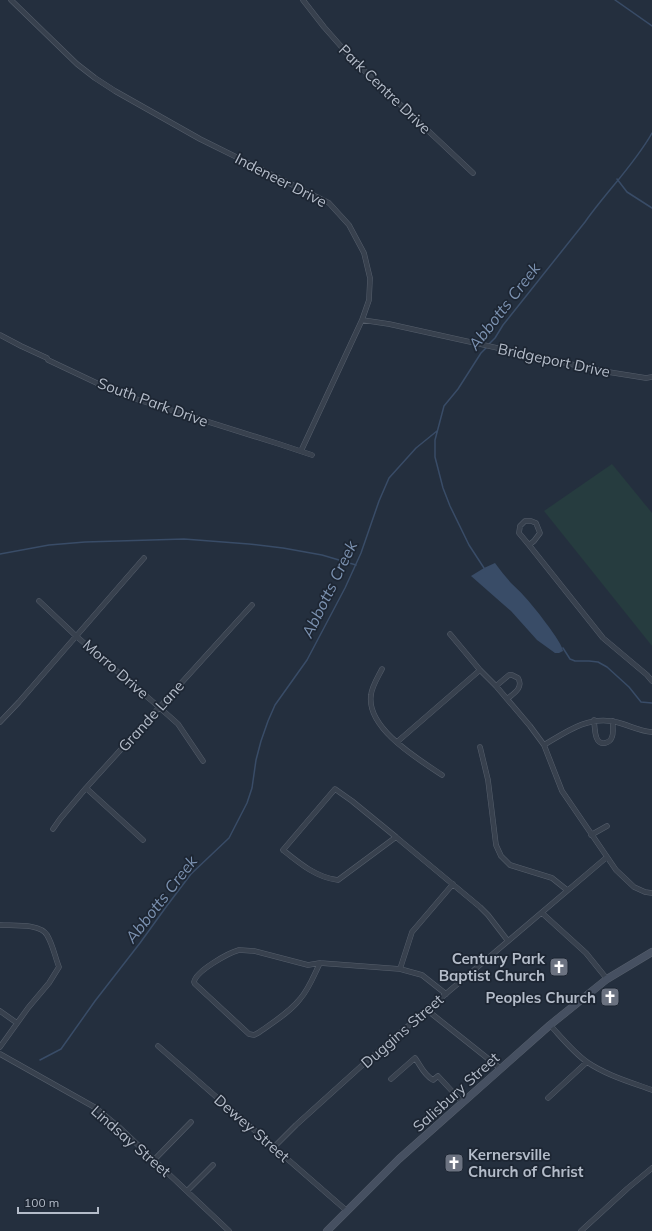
<svg xmlns="http://www.w3.org/2000/svg" width="652" height="1231" viewBox="0 0 652 1231" font-family="Mulish,sans-serif">
  <rect width="100%" height="100%" fill="#242f3e"/>
  <!-- green -->
  <path fill="#263c3f" d="M612 464 652 513V646L544 511Z"/>
  <!-- water -->
  <path fill="#394c67" d="M495 563C500 570 505 576 511 583 515 587 520 591 524 596 531 603 563 643 563 651L559 653H555L537 640 511 611 471 576 484 568Z"/>
  <g fill="none" stroke-linecap="round" stroke-linejoin="round">
    <!-- stream -->
    <path stroke="#394c67" stroke-width="1.5" d="M615 0 652 26
      M617 179 627 192 652 208
      M489 344 495 338 503 325 585 222C606 192 634 165 652 133
      M0 554 49 545 85 542 184 539 249 544 283 548 322 555 356 565
      M484 568 469 545 450 506 443 488 435 457V440L444 406 458 389 481 353 487 347
      M563 648 570 659 575 661H589L598 662 607 667 629 687 641 702 652 703
      M40 1060 61 1049 95 1001 140 943 166 907 191 874 229 838 247 803 252 788 256 760 261 741 268 721 275 705 307 660 345 588 361 553 379 501 389 478 416 448 437 431"/>
    <!-- street casing -->
    <g stroke="#565f6c" stroke-width="5.5">
      <path id="street" d="M11 0 77 64 95 78 115 91 200 139 329 203 349 225 364 253 370 278 369 300 362 320 301 451
        M303 0 324 27 353 60 473 173
        M362 320 389 324 602 371 646 378 652 377
        M0 335 21 346 47 358 48 360 120 394 279 444 312 455
        M529 545 534 541 540 533 536 523 531 521H525L520 526 519 533 529 545 603 638 647 675 652 681
        M39 601 76 636 159 707 178 724 203 761
        M450 634 480 670 496 686 530 726 544 745 562 791 616 870 634 887 645 892 652 893
        M382 669C378 677 372 686 371 695 366 728 418 759 442 775
        M496 686 509 675H512L518 678C524 688 513 694 507 699
        M594 720C595 728 594 745 605 743 609 742 611 740 612 737 614 732 612 726 613 721
        M0 722 19 702 144 558
        M397 742 480 670
        M544 745C566 732 589 715 616 722 629 725 639 731 652 732
        M480 747 488 780 496 845 501 856 510 865 552 878 567 890
        M86 788 143 840
        M335 789 352 801 396 837 338 880C317 878 299 863 283 850Z
        M53 829 60 819 86 788 252 605
        M591 835 607 826
        M396 837 480 907 488 915 508 941
        M542 913 586 953 607 979
        M0 925C12 926 40 923 47 935 53 945 55 957 59 967L49 983 28 1008 0 1047
        M239 950 254 951 308 965 320 963C314 975 309 989 300 999 289 1013 272 1023 258 1033L254 1035 249 1034 195 984 194 982C196 971 228 953 239 950Z
        M320 963 400 969 422 975 446 994
        M400 969 412 932 453 884
        M0 1011 17 1023
        M432 1014 501 1069
        M550 1025C562 1038 573 1052 587 1062 606 1075 630 1082 652 1090
        M158 1046 347 1211
        M0 1054 96 1108 119 1127 229 1231
        M391 1079 415 1058C421 1066 423 1074 433 1080L438 1076 463 1103
        M548 1098 587 1062
        M274 1147 296 1125 368 1060 607 857
        M154 1160 191 1122
        M187 1191 213 1165
        M581 1231 628 1188 652 1168"/>
    </g>
    <!-- secondary casing -->
    <g stroke="#565f6c" stroke-width="8">
      <path id="secondary" d="M327 1231 399 1159 550 1025 607 979 652 952"/>
    </g>
    <!-- street -->
    <use href="#street" stroke="#38414e" stroke-width="4.5"/>
    <!-- secondary -->
    <use href="#secondary" stroke="#465061" stroke-width="7"/>
  </g>
  <!-- icons -->
  <defs>
    <g id="church-square" transform="scale(1)"><rect x="-9" y="-9" width="18" height="18" rx="4" fill="#6b7280" stroke="#1d2633"/><path d="M-1.2-6h2.4v3.5h3.3v2.4h-3.3V6h-2.4V-.1h-3.3v-2.4h3.3Z" fill="#fff"/></g>
  </defs>
  <g fill-rule="evenodd">
    <use href="#church-square" x="559" y="967"/>
    <use href="#church-square" x="610" y="997"/>
    <use href="#church-square" x="454" y="1163"/>
  </g>
  <g text-anchor="middle" dominant-baseline="central" stroke-width="3.5" stroke-linejoin="round" paint-order="stroke">
    <!-- street labels -->
    <g font-size="15" fill="#b4bcc9" stroke="#1d2633">
      <text transform="translate(385 89) rotate(44)">Park Centre Drive</text>
      <text transform="translate(281 180) rotate(27)">Indeneer Drive</text>
      <text transform="translate(554 360) rotate(12)">Bridgeport Drive</text>
      <text transform="translate(153 402) rotate(20)">South Park Drive</text>
      <text transform="translate(116 669) rotate(41)">Morro Drive</text>
      <text transform="translate(151 716) rotate(-48)">Grande Lane</text>
      <text transform="translate(402 1031) rotate(-41)">Duggins Street</text>
      <text transform="translate(456 1092) rotate(-42)">Salisbury Street</text>
      <text transform="translate(252 1128) rotate(41)">Dewey Street</text>
      <text transform="translate(131 1141) rotate(41)">Lindsay Street</text>
    </g>
    <!-- poi labels -->
    <g font-size="15" font-weight="bold" fill="#b4bcc9" stroke="#1d2633" text-anchor="end">
      <text x="545" y="958">Century Park<tspan x="545" dy="17">Baptist Church</tspan></text>
      <text x="596" y="997">Peoples Church</text>
      <text x="468" y="1154" text-anchor="start">Kernersville<tspan x="468" dy="17">Church of Christ</tspan></text>
    </g>
    <!-- water labels -->
    <g font-size="16" font-style="italic" fill="#7c92b1" stroke="#1d2633">
      <text transform="translate(504 306) rotate(-52)">Abbotts Creek</text>
      <text transform="translate(329 589) rotate(-64)">Abbotts Creek</text>
      <text transform="translate(161 899) rotate(-52)">Abbotts Creek</text>
    </g>
  </g>
  <!-- scale -->
  <path d="M18 1207v6h80v-6" fill="none" stroke="#b4bcc9" stroke-width="2"/>
  <text x="24" y="1207" font-size="12" fill="#b4bcc9" stroke="#1d2633" stroke-width="3" paint-order="stroke">100 m</text>
</svg>
